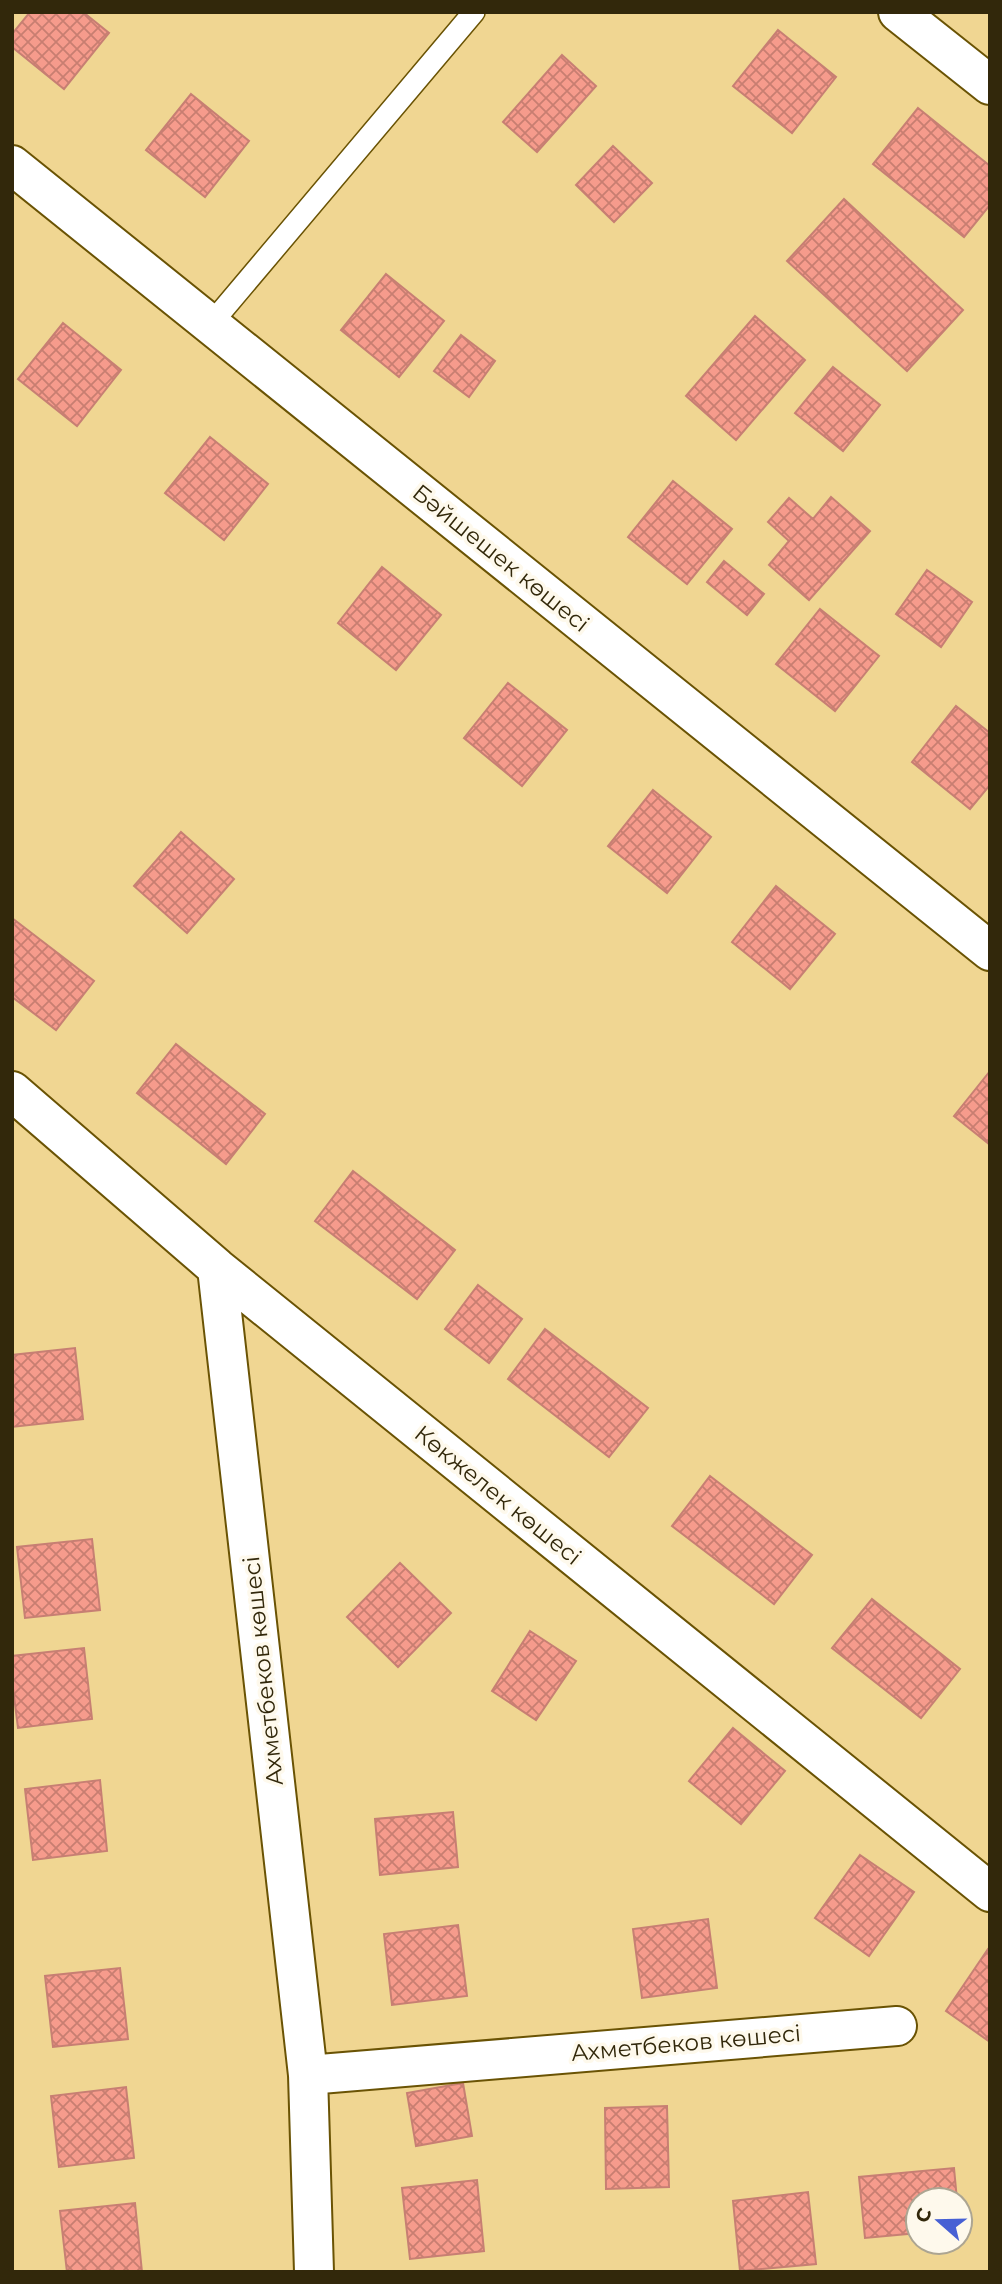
<svg xmlns="http://www.w3.org/2000/svg" width="1002" height="2284" viewBox="0 0 1002 2284" font-family="Montserrat,sans-serif">
  <defs>
    <pattern id="building-cross-hatch" width="8" height="8" patternUnits="userSpaceOnUse" patternTransform="scale(1.75)"><rect width="8" height="8" fill="#f69b8c"/><path d="M0 0l8 8M0 8l8-8" fill="none" stroke="#c87e71"/></pattern>
  </defs>
  <rect width="100%" height="100%" fill="#f0d692"/>
  <!-- building -->
  <path fill="url(#building-cross-hatch)" stroke="#c77f73" stroke-width="2" d="M30 12H83L109 33 64 89 12 47V34Z
    M778 30 836 77 792 133 733 86Z
    M562 55 596 86 537 152 503 122Z
    M191 94 249 141 205 197 146 150Z
    M918 108 990 166V205L964 237 873 164Z
    M613 146 652 183 614 222 576 185Z
    M844 199 963 310 907 371 787 261Z
    M386 274 444 321 399 377 341 330Z
    M755 316 805 360 736 440 686 396Z
    M63 323 121 370 77 426 18 379Z
    M461 335 495 361 469 397 434 371Z
    M833 367 880 405 843 451 795 413Z
    M210 437 268 484 224 540 165 493Z
    M673 481 732 529 687 584 628 537Z
    M831 497 870 531 809 600 769 565 789 541 768 522 789 498 813 519Z
    M724 561 764 594 747 615 707 582Z
    M382 567 441 615 396 670 338 623Z
    M927 570 972 602 941 647 896 614Z
    M820 609 879 656 835 711 776 664Z
    M508 683 567 730 522 786 464 738Z
    M956 706 990 733V785L970 809 912 762Z
    M653 790 711 837 667 893 608 846Z
    M181 832 234 879 187 933 134 886Z
    M776 886 835 934 790 989 732 942Z
    M12 918 94 981 56 1030 12 997Z
    M176 1044 265 1114 226 1164 137 1093Z
    M990 1071V1145L954 1116Z
    M353 1171 455 1250 417 1299 315 1221Z
    M478 1285 522 1319 489 1363 445 1329Z
    M545 1329 648 1408 609 1457 508 1379Z
    M75 1348 83 1419 12 1427V1355Z
    M710 1476 812 1555 774 1604 672 1526Z
    M92 1539 100 1610 25 1618 17 1547Z
    M400 1563 451 1613 398 1667 347 1617Z
    M872 1599 960 1669 921 1718 832 1648Z
    M530 1631 576 1661 536 1720 492 1691Z
    M84 1648 92 1719 18 1728 12 1681V1656Z
    M733 1728 785 1771 741 1824 689 1781Z
    M100 1780 107 1851 33 1860 25 1789Z
    M453 1812 458 1867 380 1875 375 1819Z
    M860 1855 914 1892 869 1956 815 1918Z
    M708 1919 717 1988 642 1998 633 1929Z
    M458 1925 467 1996 392 2005 384 1934Z
    M988 1949 990 1950V2042L946 2011Z
    M120 1968 128 2039 53 2047 45 1976Z
    M463 2083 472 2136 416 2146 407 2093Z
    M126 2087 134 2158 59 2167 51 2096Z
    M667 2106 669 2187 606 2189 605 2108Z
    M954 2168 957 2200H918V2233L865 2238 859 2177Z
    M477 2180 484 2251 410 2259 402 2188Z
    M808 2192 816 2264 740 2271 733 2201Z
    M135 2203 142 2272H67L60 2211Z"/>
  <g fill="none" stroke-linecap="round" stroke-linejoin="round">
    <!-- lane casing -->
    <g stroke="#6a5304" stroke-width="24">
      <path id="lane" d="M210 325 474 12"/>
    </g>
    <!-- street casing -->
    <g stroke="#6a5304" stroke-width="42">
      <path id="street" d="M898 12 990 85
        M12 165 990 951
        M12 1091 217 1268 990 1892
        M217 1268 308 2075 314 2272
        M308 2075 897 2026"/>
    </g>
    <!-- lane -->
    <use href="#lane" stroke="#fff" stroke-width="21"/>
    <!-- street -->
    <use href="#street" stroke="#fff" stroke-width="38"/>
  </g>
  <g text-anchor="middle" dominant-baseline="central" stroke-width="7" stroke-linejoin="round" paint-order="stroke">
    <!-- street labels -->
    <g font-size="23" fill="#32280b" stroke="#fef9ec">
      <text transform="translate(501 558) rotate(39)">Бәйшешек көшесі</text>
      <text transform="translate(498 1495) rotate(39)">Көкжелек көшесі</text>
      <text transform="translate(263 1671) rotate(-96)">Ахметбеков көшесі</text>
      <text transform="translate(686 2043) rotate(-5)">Ахметбеков көшесі</text>
    </g>
  </g>
  <!-- border -->
  <rect width="1002" height="2284" fill="none" stroke="#32280b" stroke-width="28"/>
  <!-- north arrow -->
  <g transform="translate(939 2221) rotate(290)"><circle r="33" fill="#fef9ec" stroke="#aca592" stroke-width="2"/>
  <path d="M0-5L12 26L0 18L-12 26Z" fill="#4760d4"/>
  <text y="-10" font-size="19" font-weight="bold" text-anchor="middle" fill="#32280b">С</text>
  </g>
</svg>
